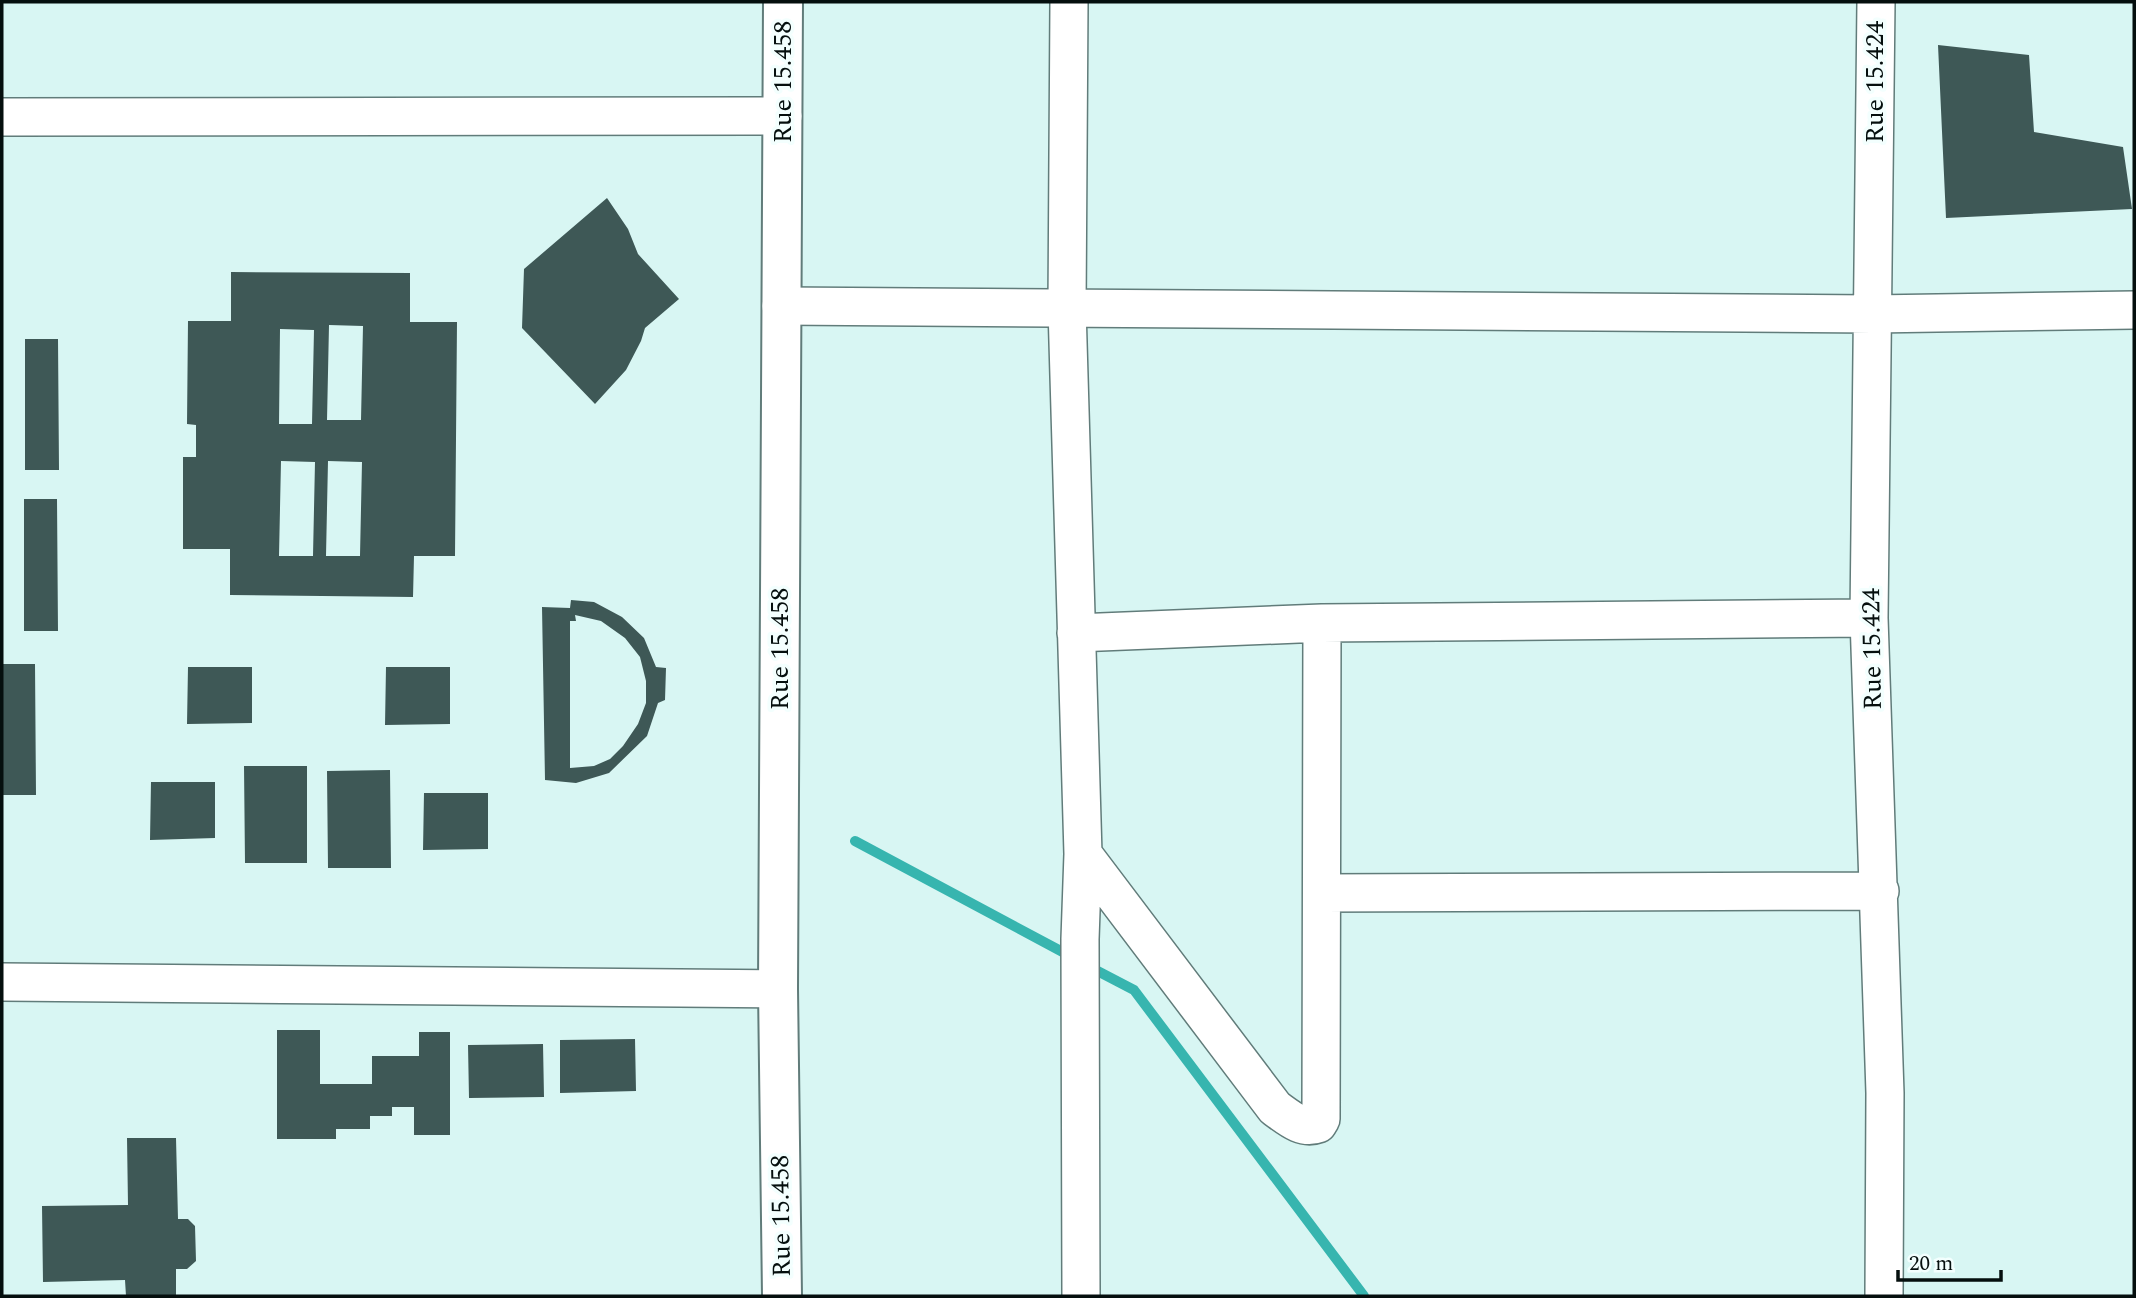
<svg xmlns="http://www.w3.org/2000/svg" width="2136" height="1298" viewBox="0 0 2136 1298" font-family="Spectral,serif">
  <rect width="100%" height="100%" fill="#d8f6f3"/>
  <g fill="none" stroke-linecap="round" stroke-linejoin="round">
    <!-- stream -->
    <path stroke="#37b5af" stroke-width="10" d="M855 841 1072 957
      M1086 965 1134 990 1364 1296"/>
  </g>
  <!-- building -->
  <path fill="#3e5856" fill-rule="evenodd" d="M1938 45 2029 55 2034 132 2123 147 2132 209 1946 218Z
    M607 198 628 229 638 254 679 299 645 328 641 341 626 370 595 404 522 328 524 269Z
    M231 272 410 273V322H457L455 556H414L413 597 230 595V549H183V457H196V425L187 424 188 321H231ZM329 325 363 326 361 420H327ZM280 329 314 330 312 424H279ZM281 461 315 462 313 556H279ZM328 461 362 462 360 556H326Z
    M25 339H58L59 470H25Z
    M24 499H57L58 631H24Z
    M571 600 594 602 622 617 644 638 656 667 666 668 665 700 658 703 647 736 609 773 576 783 545 780 542 607 570 608ZM575 615 601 621 625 638 640 657 646 681V703L638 724 623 746 610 759 594 766 570 768V621H576Z
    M2 664H35L36 795H2Z
    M188 667H252V723L187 724Z
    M386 667H450V724L385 725Z
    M244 766H307V863H245Z
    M390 770 391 868H328L327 771Z
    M151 782H215V838L150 840Z
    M424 793H488V849L423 850Z
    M277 1030H320V1084H372V1056H419V1032H450V1135H414V1107H392V1116H370V1129H336V1139H277Z
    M635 1039 636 1091 560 1093V1040Z
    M543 1044 544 1097 469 1098 468 1045Z
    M127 1138H176L178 1219H188L195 1226 196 1261 187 1269H176V1296H126L125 1280 43 1282 42 1206 128 1205Z"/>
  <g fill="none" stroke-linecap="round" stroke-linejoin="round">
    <!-- street casing -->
    <g stroke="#617c7a" stroke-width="40">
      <path id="street" d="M1069 2 1067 308 1083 854 1080 939 1081 1296
        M1876 2 1869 618 1885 1093 1884 1296
        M2 117 783 116
        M781 306 1873 314 2134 310
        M1076 633 1322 623 1869 618
        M1083 854 1275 1108C1289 1118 1302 1130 1318 1124L1321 1119 1322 623
        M1322 893 1880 891
        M2 982 778 989"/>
    </g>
    <!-- secondary casing -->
    <g stroke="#617c7a" stroke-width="42">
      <path id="secondary" d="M782 1296 778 989 783 2"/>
    </g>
    <!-- street -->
    <use href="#street" stroke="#fff" stroke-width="37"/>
    <!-- secondary -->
    <use href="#secondary" stroke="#fff" stroke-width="38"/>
  </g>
  <g text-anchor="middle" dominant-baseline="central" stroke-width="7" stroke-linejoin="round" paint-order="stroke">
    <!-- street labels -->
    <g font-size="26" fill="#050f0e" stroke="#f3fffe">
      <text transform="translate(783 82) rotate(-90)">Rue 15.458</text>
      <text transform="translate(1875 82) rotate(-90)">Rue 15.424</text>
      <text transform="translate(780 649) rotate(-90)">Rue 15.458</text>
      <text transform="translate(1872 649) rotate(-91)">Rue 15.424</text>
      <text transform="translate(781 1216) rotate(-91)">Rue 15.458</text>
    </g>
  </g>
  <!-- border -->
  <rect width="2136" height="1298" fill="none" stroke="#050f0e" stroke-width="7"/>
  <!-- scale -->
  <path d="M1898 1270v10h103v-10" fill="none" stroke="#050f0e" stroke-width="3.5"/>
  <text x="1909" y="1270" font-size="21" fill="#050f0e" stroke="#f3fffe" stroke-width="5" paint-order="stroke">20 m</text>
</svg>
